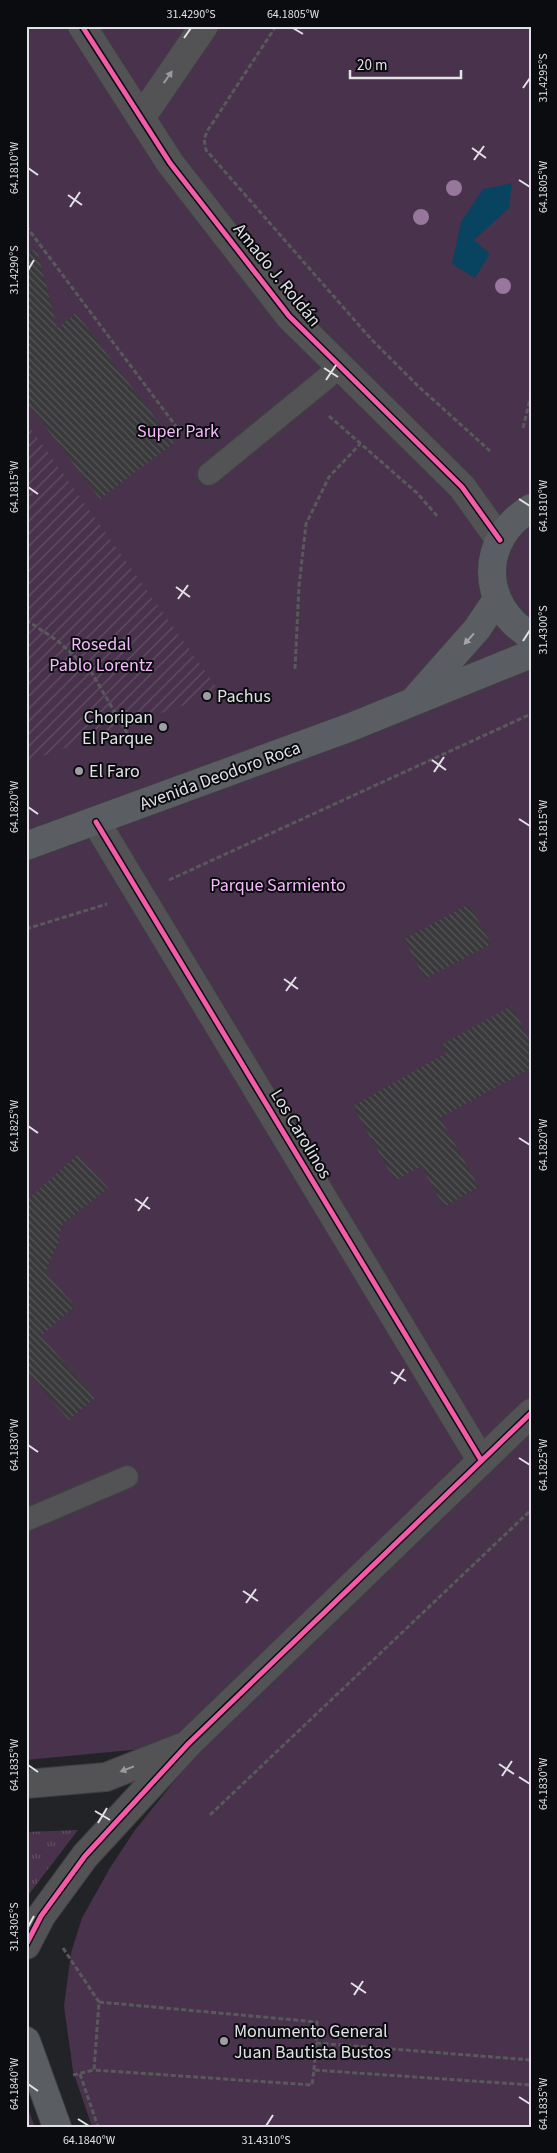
<svg xmlns="http://www.w3.org/2000/svg" width="557" height="2153" viewBox="0 0 557 2153" font-family="'Source Sans 3',sans-serif">
  <defs>
    <pattern id="grass-tufts" width="24" height="20" patternUnits="userSpaceOnUse" patternTransform="scale(1.25)"><rect width="24" height="20" fill="#49324b"/><path d="M3 7l-1-3M5 7V3M7 7l1-3M15 17l-1-3M17 17v-4M19 17l1-3" fill="none" stroke="#634f65"/></pattern>
    <pattern id="garden-furrows" width="10" height="10" patternUnits="userSpaceOnUse" patternTransform="scale(1.25)"><rect width="10" height="10" fill="#49324b"/><path d="M-1 1l2-2M0 10L10 0M9 11l2-2" fill="none" stroke="#634f65"/></pattern>
    <pattern id="building-back-hatch" width="6" height="6" patternUnits="userSpaceOnUse" patternTransform="scale(1.25)"><rect width="6" height="6" fill="#39393c"/><path d="M-1 5l2 2M0 0l6 6M5-1l2 2" fill="none" stroke="#555558"/></pattern>
  </defs>
  <rect width="100%" height="100%" fill="#222327"/>
  <!-- grass -->
  <path fill="url(#grass-tufts)" d="M78 1830 26 1898V1832Z
    M26 2104 35 2127H26Z"/>
  <!-- park -->
  <path fill="#49324b" d="M26 26H531V2127H92L73 2071 64 2006 71 1953 82 1918 110 1868 135 1830 205 1743 26 1760Z"/>
  <!-- garden -->
  <path fill="url(#garden-furrows)" d="M26 422 220 692 26 762Z"/>
  <!-- water -->
  <path fill="#084460" d="M512 183 509 208 474 240 490 254 475 278 452 264 461 222 483 189Z"/>
  <!-- building -->
  <path fill="url(#building-back-hatch)" d="M37 250 57 328 76 313 174 443 100 499 26 401V251Z
    M469 904 491 944 425 979 404 939Z
    M511 1006 531 1042V1068L440 1118 479 1187 444 1207 421 1166 395 1181 353 1106 446 1053 441 1045Z
    M77 1155 108 1188 61 1226 59 1242 45 1272 75 1306 41 1336 95 1398 69 1420 26 1371V1201Z"/>
  <g fill="none" stroke-linecap="round" stroke-linejoin="round">
    <!-- service casing -->
    <g stroke="#3f3f43" stroke-width="25">
      <path id="service" d="M209 474 340 367
        M26 1520 127 1477"/>
    </g>
    <!-- minor casing -->
    <g stroke="#3f3f43" stroke-width="30">
      <path id="minor" d="M82 26 170 163 289 316 462 487 500 540
        M141 118 204 26
        M96 822 481 1460
        M26 1784 106 1777 182 1747
        M26 1945 41 1916 85 1856 188 1744 531 1413"/>
    </g>
    <!-- secondary casing -->
    <g stroke="#3f3f43" stroke-width="30">
      <path id="secondary" d="M531 508C479 539 479 605 531 636
        M416 698 477 629 497 599
        M26 846 351 727 531 654
        M26 2041 57 2127"/>
    </g>
    <!-- path -->
    <path stroke="#58595b" stroke-width="3" stroke-dasharray="5 2.5" stroke-linecap="butt" d="M276 26 208 130 204 139 206 150 371 339 418 386 490 451
      M26 226 178 429
      M329 416 417 493 438 517
      M523 428 531 395
      M26 620 58 641 90 670 130 738
      M295 669 299 586 306 524 329 477 360 444
      M169 880 531 714
      M26 929 107 904
      M210 1815 531 1510
      M63 1948 99 2002 94 2070 312 2085 314 2070 531 2085
      M99 2002 317 2022 316 2043 531 2060
      M314 2070 316 2043
      M80 2074 98 2127
      M73 2075 94 2070
      M531 2127V2124"/>
    <!-- service -->
    <use href="#service" stroke="#535356" stroke-width="22"/>
    <!-- minor -->
    <use href="#minor" stroke="#535356" stroke-width="28"/>
    <!-- secondary -->
    <use href="#secondary" stroke="#5a5d62" stroke-width="28"/>
    <!-- cycleway casing -->
    <g stroke="#0b0c0f" stroke-width="8">
      <path id="cycleway" d="M82 26 170 163 289 316 462 487 500 540
        M96 822 481 1460
        M26 1945 41 1916 85 1856 188 1744 531 1413"/>
    </g>
    <!-- cycleway -->
    <use href="#cycleway" stroke="#f35aa7" stroke-width="5"/>
  </g>
  <!-- trees -->
  <g fill="#97779c">
    <circle cx="454" cy="188" r="8"/>
    <circle cx="421" cy="217" r="8"/>
    <circle cx="503" cy="286" r="8"/>
  </g>
  <!-- one-way arrows -->
  <defs><path id="oneway-solid" d="M-6-.8H1V-3.2L6.5 0L1 3.2V.8H-6Z" transform="scale(1.25)"/></defs>
  <g fill="#9a9a9e">
    <use href="#oneway-solid" transform="translate(168 77) rotate(-55)"/>
    <use href="#oneway-solid" transform="translate(127 1769) rotate(159)"/>
  </g>
  <use fill="#a4a6ab" href="#oneway-solid" transform="translate(469 639) rotate(132)"/>
  <!-- ticks -->
  <path fill="none" stroke="#e1e1e6" stroke-width="2" d="M293 28 303 34M184 38 191 28M523 88 530 78M472 148 486 158M474 160 484 146M28 168 38 175M519 180 530 187M68 195 82 205M70 207 80 192M28 270 34 260M324 368 338 377M326 380 336 365M28 487 38 494M519 499 530 506M176 587 190 597M178 599 188 585M523 641 530 630M432 760 446 770M434 772 444 757M28 807 38 814M519 819 530 826M284 979 298 989M286 991 296 977M28 1126 38 1133M519 1138 530 1145M135 1199 150 1209M138 1211 148 1197M391 1372 406 1381M394 1384 404 1369M28 1445 38 1452M519 1458 530 1465M243 1591 258 1601M246 1603 256 1589M499 1764 514 1774M28 1765 38 1772M502 1776 512 1761M519 1777 530 1784M95 1811 110 1820M98 1823 107 1808M28 1927 34 1916M351 1983 366 1993M354 1995 363 1981M28 2084 38 2091M519 2097 530 2104M78 2119 89 2126M266 2126 273 2115"/>
  <!-- markers -->
  <g fill="#9e9ea3" stroke="#0b0c0f" stroke-width="2">
    <circle cx="207" cy="696" r="5"/>
    <circle cx="163" cy="727" r="5"/>
    <circle cx="79" cy="771" r="5"/>
    <circle cx="224" cy="2041" r="5"/>
  </g>
  <g text-anchor="middle" dominant-baseline="central" stroke-width="4" stroke-linejoin="round" paint-order="stroke">
    <!-- street labels -->
    <g font-size="18" fill="#e1e1e6" stroke="#0b0c0f">
      <text transform="translate(277 275) rotate(51)">Amado J. Roldán</text>
      <text transform="translate(220 776) rotate(-20)">Avenida Deodoro Roca</text>
      <text transform="translate(301 1134) rotate(59)">Los Carolinos</text>
    </g>
    <!-- park labels -->
    <g font-size="18" fill="#f7bbfc" stroke="#0b0c0f">
      <text x="178" y="431">Super Park</text>
      <text x="101" y="644">Rosedal<tspan x="101" dy="21">Pablo Lorentz</tspan></text>
      <text x="278" y="885">Parque Sarmiento</text>
    </g>
    <!-- poi labels -->
    <g font-size="18" fill="#e1e1e6" stroke="#0b0c0f" text-anchor="start">
      <text x="217" y="696">Pachus</text>
      <text x="153" y="717" text-anchor="end">Choripan<tspan x="153" dy="21">El Parque</tspan></text>
      <text x="89" y="771">El Faro</text>
      <text x="234" y="2031">Monumento General<tspan x="234" dy="21">Juan Bautista Bustos</tspan></text>
    </g>
  </g>
  <!-- border -->
  <rect width="557" height="2153" fill="none" stroke="#0b0c0f" stroke-width="55"/>
  <!-- scale -->
  <path d="M350 70v8h111v-8" fill="none" stroke="#e1e1e6" stroke-width="2.5"/>
  <text x="357" y="70" font-size="15" fill="#e1e1e6" stroke="#0b0c0f" stroke-width="4" paint-order="stroke">20 m</text>
  <rect x="28" y="28" width="502" height="2098" fill="none" stroke="#e1e1e6" stroke-width="2"/>
  <g font-size="12" text-anchor="middle" fill="#e1e1e6">
    <text x="191" y="18">31.4290°S</text>
    <text x="293" y="18">64.1805°W</text>
    <text transform="translate(543 78) rotate(-90)" y="4">31.4295°S</text>
    <text transform="translate(14 168) rotate(-90)" y="4">64.1810°W</text>
    <text transform="translate(543 187) rotate(-90)" y="4">64.1805°W</text>
    <text transform="translate(14 270) rotate(-90)" y="4">31.4290°S</text>
    <text transform="translate(14 487) rotate(-90)" y="4">64.1815°W</text>
    <text transform="translate(543 506) rotate(-90)" y="4">64.1810°W</text>
    <text transform="translate(543 630) rotate(-90)" y="4">31.4300°S</text>
    <text transform="translate(14 807) rotate(-90)" y="4">64.1820°W</text>
    <text transform="translate(543 826) rotate(-90)" y="4">64.1815°W</text>
    <text transform="translate(14 1126) rotate(-90)" y="4">64.1825°W</text>
    <text transform="translate(543 1145) rotate(-90)" y="4">64.1820°W</text>
    <text transform="translate(14 1445) rotate(-90)" y="4">64.1830°W</text>
    <text transform="translate(543 1465) rotate(-90)" y="4">64.1825°W</text>
    <text transform="translate(14 1765) rotate(-90)" y="4">64.1835°W</text>
    <text transform="translate(543 1784) rotate(-90)" y="4">64.1830°W</text>
    <text transform="translate(14 1927) rotate(-90)" y="4">31.4305°S</text>
    <text transform="translate(14 2084) rotate(-90)" y="4">64.1840°W</text>
    <text transform="translate(543 2104) rotate(-90)" y="4">64.1835°W</text>
    <text x="89" y="2144">64.1840°W</text>
    <text x="266" y="2144">31.4310°S</text>
  </g>
</svg>
